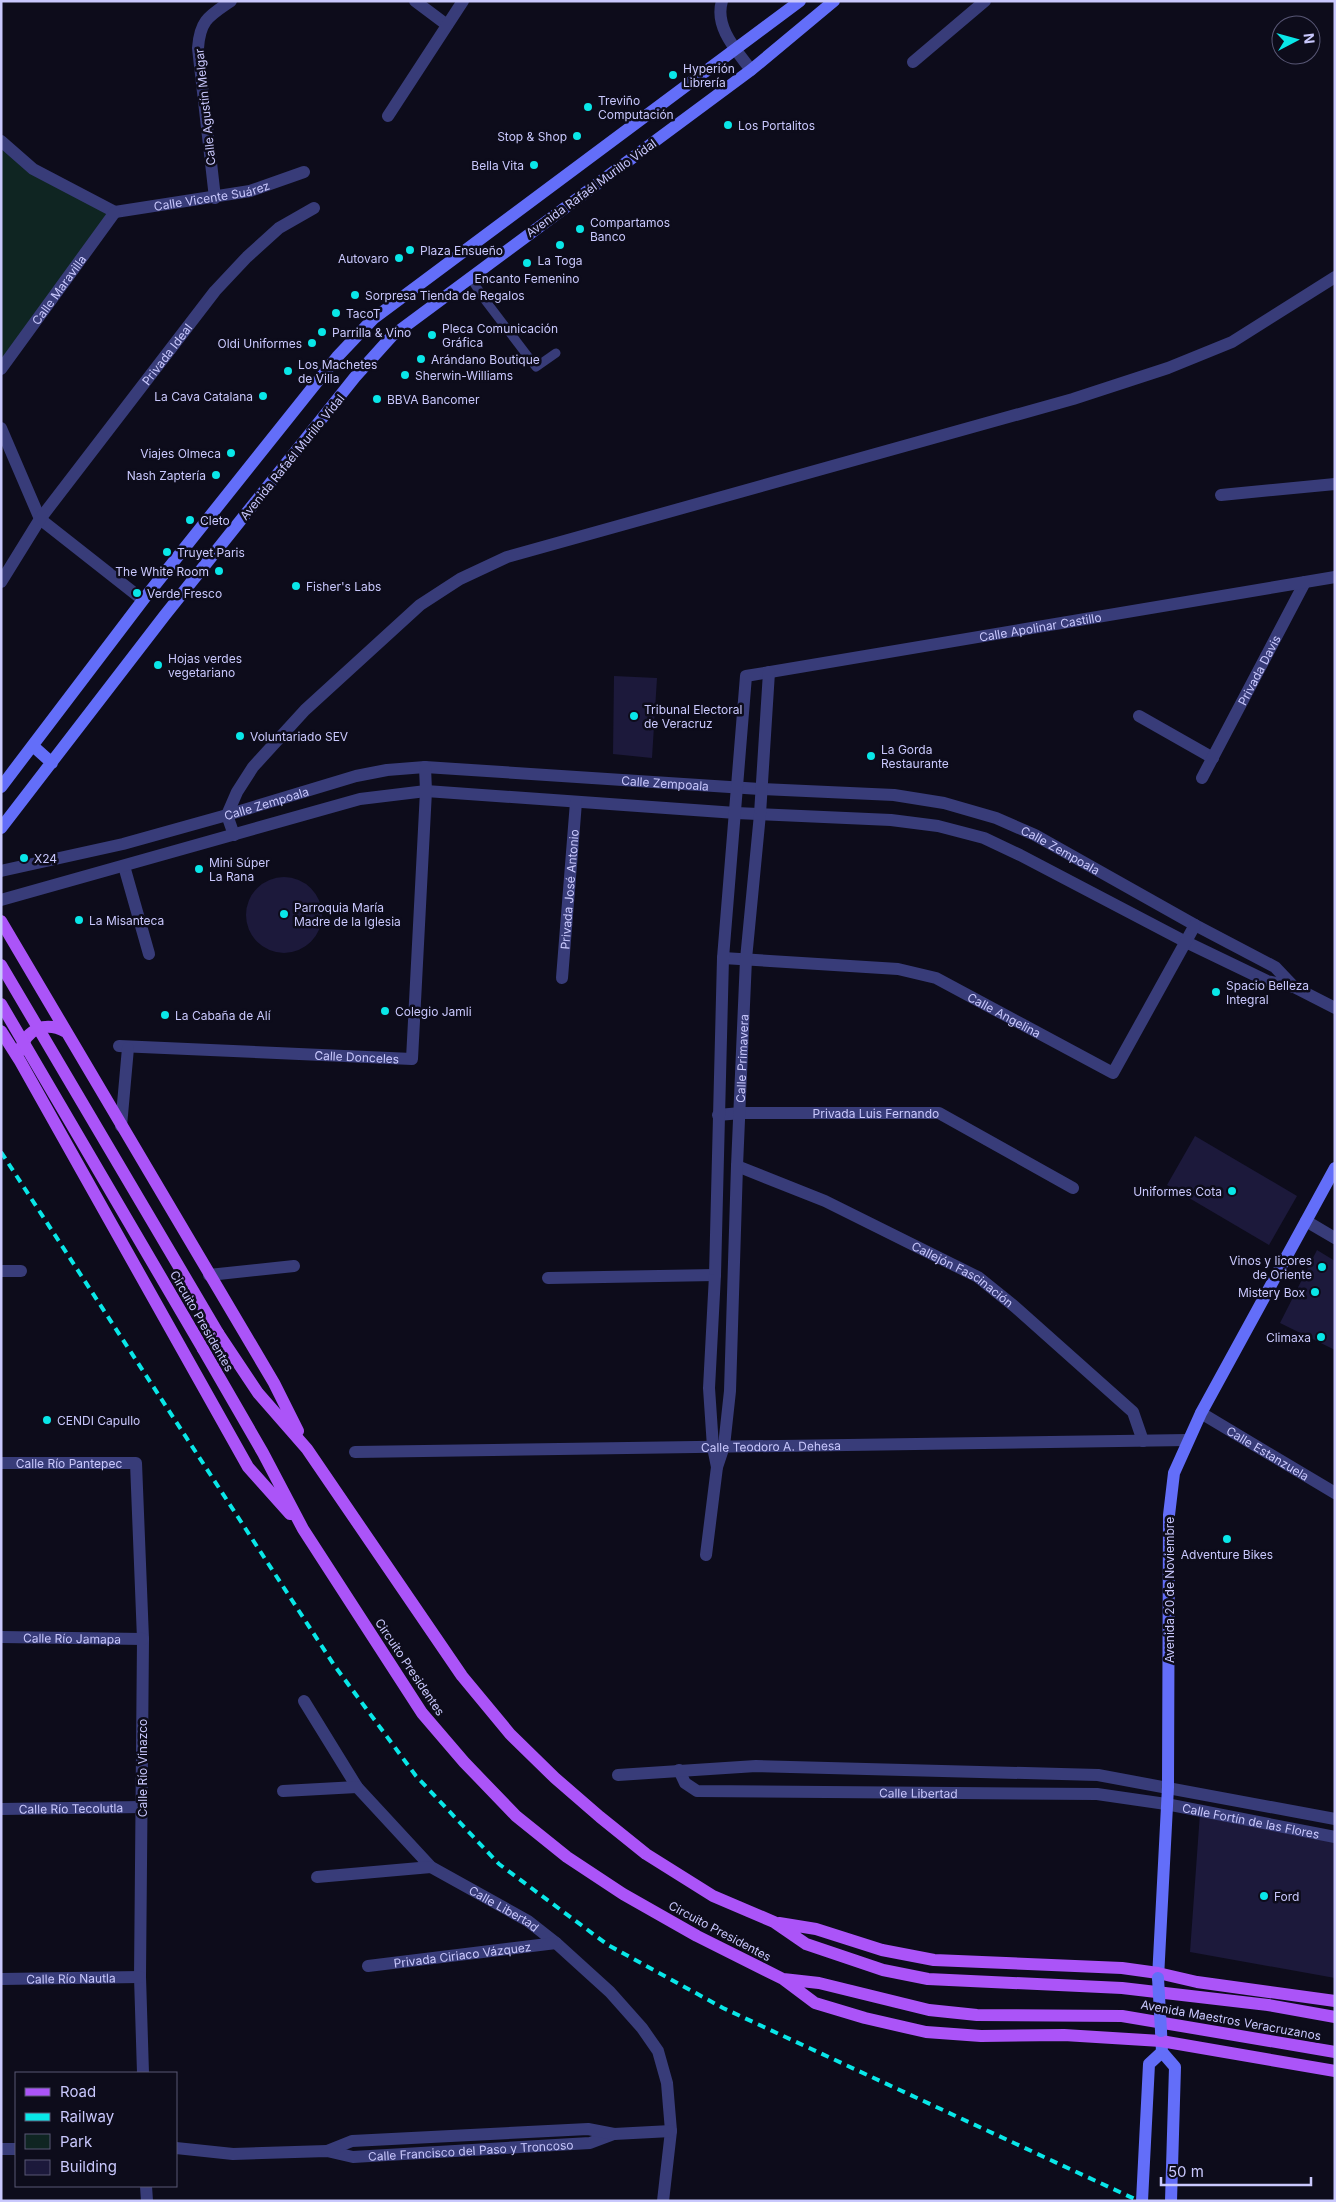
<svg xmlns="http://www.w3.org/2000/svg" width="1336" height="2202" viewBox="0 0 1336 2202" font-family="Inter,sans-serif">
  <rect width="100%" height="100%" fill="#0d0c1b"/>
  <!-- green -->
  <path fill="#0f2522" d="M1 141 33 169 115 212 1 369Z"/>
  <!-- building -->
  <path fill="#1c193b" d="M614 676 657 678 652 758 613 754Z
    M246 915a38 38 0 1 1 76 0a38 38 0 1 1-76 0Z
    M1195 1136 1297 1196 1269 1245 1167 1185Z
    M1317 1250 1335 1261V1350L1280 1323Z
    M1200 1813 1335 1839V1978L1190 1952Z"/>
  <g fill="none" stroke-linecap="round" stroke-linejoin="round">
    <!-- service -->
    <path stroke="#383c79" stroke-width="9" d="M470 277 485 300 536 367 556 353"/>
    <!-- minor -->
    <g stroke="#383c79" stroke-width="12">
      <path d="M415 1 447 25"/>
      <path d="M722 1C714 27 737 51 751 70"/>
      <path d="M913 62 985 1"/>
      <path d="M388 116 463 1"/>
      <path d="M1 141 33 169 115 212"/>
      <path d="M215 198 198 48C200 20 209 16 231 1"/>
      <path id="s1" d="M115 212 250 191 304 172"/>
      <path id="s2" d="M1 369 115 212"/>
      <path d="M1 428 40 519 143 600"/>
      <path d="M1221 495 1335 484"/>
      <path id="s3" d="M1 582 40 519 215 291 247 257 279 228 314 208"/>
      <path d="M1139 716 1213 758"/>
      <path id="s4" d="M1202 778 1305 582"/>
      <path d="M234 835 227 815 237 792 253 767 305 710 420 605 460 579 507 557 1073 399 1168 368 1232 342 1335 277"/>
      <path d="M124 866 149 954"/>
      <path id="s5" d="M1 871 123 844 227 815 356 776 387 770 425 767 760 789 894 795 944 803 996 818 1035 835 1195 925 1275 967 1294 987"/>
      <path d="M1 900 360 799 426 791 736 813 891 820 938 826 984 838 1020 855 1186 942 1267 981 1294 987 1335 1008"/>
      <path id="s6" d="M723 958 898 969 936 978 1113 1073 1195 925"/>
      <path id="s7" d="M562 978 576 802"/>
      <path id="s8" d="M119 1046 412 1059 426 791 425 767"/>
      <path id="s9" d="M718 1115 741 1113H939L1073 1188"/>
      <path d="M121 1126 128 1048"/>
      <path id="s10" d="M737 1166 825 1201 978 1277 1014 1306 1133 1412 1143 1441"/>
      <path d="M1306 1221 1335 1238"/>
      <path d="M1 1271H21"/>
      <path d="M209 1275 294 1266"/>
      <path d="M548 1278 715 1275"/>
      <path id="s11" d="M1201 1413 1335 1493"/>
      <path id="s12" d="M355 1452 1188 1440"/>
      <path id="s13" d="M1 1463H136L143 1639 140 1977 143 2073"/>
      <path id="s14" d="M717 1467 713 1447 709 1388 715 1275 723 958 746 676 1335 577"/>
      <path id="s15" d="M706 1555 717 1467 724 1446 730 1391 737 1166 746 959 760 814 769 672"/>
      <path id="s16" d="M1 1637 143 1639"/>
      <path id="s17" d="M304 1701 357 1787 431 1867 528 1921 556 1943 610 1992 642 2028 658 2051 667 2083 671 2131 663 2201"/>
      <path id="s18" d="M679 1770 685 1783 697 1791 1097 1794 1166 1804 1335 1837"/>
      <path d="M618 1775 756 1766 1098 1775 1335 1819"/>
      <path d="M283 1791 357 1787"/>
      <path id="s19" d="M1 1809 142 1807"/>
      <path d="M317 1877 431 1867"/>
      <path id="s20" d="M368 1966 556 1943"/>
      <path id="s21" d="M1 1979 140 1977"/>
      <path id="s22" d="M176 2148 233 2154 327 2151 353 2157 590 2143 614 2134"/>
      <path d="M1 2149H16"/>
      <path d="M327 2151 352 2141 588 2129 614 2134 671 2131"/>
      <path d="M146 2186 147 2201"/>
    </g>
    <!-- secondary -->
    <path stroke="#636ef9" stroke-width="12" d="M33 746 52 763
      M1 787 143 600 337 357 373 319 800 1
      M1 828 165 615 355 377 392 336 751 70 834 1
      M1158 1978 1168 1787 1169 1515 1174 1473 1201 1413 1335 1168
      M1161 2031 1162 2052 1175 2067 1171 2201
      M1142 2201 1149 2064 1162 2052"/>
    <!-- primary -->
    <path stroke="#ab54f8" stroke-width="12" d="M1 921 274 1383 298 1431
      M1 1031 20 1061 248 1467 290 1514
      M20 1051C27 1028 46 1021 66 1032
      M218 1333 258 1393 307 1449 462 1676 510 1734 555 1778 600 1817 646 1854 713 1896 774 1922 806 1944 883 1970 928 1979 1122 1988 1268 2005 1335 2017
      M203 1349 263 1453 303 1529 422 1713 464 1762 516 1816 567 1857 623 1894 697 1936 783 1979 819 1983 929 2010 977 2015 1122 2016 1335 2052
      M779 1923 816 1929 882 1950 934 1960 1122 1968 1158 1973 1197 1982 1335 2001
      M783 1979 815 2003 865 2018 926 2032 981 2036 1064 2035 1161 2041 1335 2071"/>
    <!-- rail -->
    <path stroke="#09e7e8" stroke-width="4" stroke-dasharray="8 6" stroke-linecap="butt" d="M1 1152 334 1665 416 1776 499 1864 608 1945 723 2008 1139 2201"/>
    <!-- secondary-bridge -->
    <path stroke="#636ef9" stroke-width="12" d="M1158 1978 1161 2031"/>
    <!-- primary-bridge -->
    <path stroke="#ab54f8" stroke-width="12" d="M1 965 218 1333
      M1 1004 203 1349"/>
  </g>
  <!-- markers -->
  <g fill="#09e7e8" stroke="#0d0c1b" stroke-width="2">
    <circle cx="673" cy="75" r="5"/>
    <circle cx="588" cy="107" r="5"/>
    <circle cx="728" cy="125" r="5"/>
    <circle cx="577" cy="136" r="5"/>
    <circle cx="534" cy="165" r="5"/>
    <circle cx="580" cy="229" r="5"/>
    <circle cx="560" cy="245" r="5"/>
    <circle cx="410" cy="250" r="5"/>
    <circle cx="399" cy="258" r="5"/>
    <circle cx="527" cy="263" r="5"/>
    <circle cx="355" cy="295" r="5"/>
    <circle cx="336" cy="313" r="5"/>
    <circle cx="322" cy="332" r="5"/>
    <circle cx="432" cy="335" r="5"/>
    <circle cx="312" cy="343" r="5"/>
    <circle cx="421" cy="359" r="5"/>
    <circle cx="288" cy="371" r="5"/>
    <circle cx="405" cy="375" r="5"/>
    <circle cx="263" cy="396" r="5"/>
    <circle cx="377" cy="399" r="5"/>
    <circle cx="231" cy="453" r="5"/>
    <circle cx="216" cy="475" r="5"/>
    <circle cx="190" cy="520" r="5"/>
    <circle cx="167" cy="552" r="5"/>
    <circle cx="219" cy="571" r="5"/>
    <circle cx="296" cy="586" r="5"/>
    <circle cx="137" cy="593" r="5"/>
    <circle cx="158" cy="665" r="5"/>
    <circle cx="634" cy="716" r="5"/>
    <circle cx="240" cy="736" r="5"/>
    <circle cx="871" cy="756" r="5"/>
    <circle cx="24" cy="858" r="5"/>
    <circle cx="199" cy="869" r="5"/>
    <circle cx="284" cy="914" r="5"/>
    <circle cx="79" cy="920" r="5"/>
    <circle cx="1216" cy="992" r="5"/>
    <circle cx="385" cy="1011" r="5"/>
    <circle cx="165" cy="1015" r="5"/>
    <circle cx="1232" cy="1191" r="5"/>
    <circle cx="1322" cy="1267" r="5"/>
    <circle cx="1315" cy="1292" r="5"/>
    <circle cx="1321" cy="1337" r="5"/>
    <circle cx="47" cy="1420" r="5"/>
    <circle cx="1227" cy="1539" r="5"/>
    <circle cx="1264" cy="1896" r="5"/>
  </g>
  <g text-anchor="middle" dominant-baseline="central" stroke-width="5" stroke-linejoin="round" paint-order="stroke">
    <!-- poi labels -->
    <g font-size="12" fill="#c9c8fd" stroke="#0d0c1b" text-anchor="start">
      <text x="683" y="68">Hyperión<tspan x="683" dy="14">Librería</tspan></text>
      <text x="598" y="100">Treviño<tspan x="598" dy="14">Computación</tspan></text>
      <text x="738" y="125">Los Portalitos</text>
      <text x="567" y="136" text-anchor="end">Stop &amp; Shop</text>
      <text x="524" y="165" text-anchor="end">Bella Vita</text>
      <text x="590" y="222">Compartamos<tspan x="590" dy="14">Banco</tspan></text>
      <text x="420" y="250">Plaza Ensueño</text>
      <text x="389" y="258" text-anchor="end">Autovaro</text>
      <text x="560" y="260" text-anchor="middle">La Toga</text>
      <text x="527" y="278" text-anchor="middle">Encanto Femenino</text>
      <text x="365" y="295">Sorpresa Tienda de Regalos</text>
      <text x="346" y="313">TacoT</text>
      <text x="442" y="328">Pleca Comunicación<tspan x="442" dy="14">Gráfica</tspan></text>
      <text x="332" y="332">Parrilla &amp; Vino</text>
      <text x="302" y="343" text-anchor="end">Oldi Uniformes</text>
      <text x="431" y="359">Arándano Boutique</text>
      <text x="298" y="364">Los Machetes<tspan x="298" dy="14">de Villa</tspan></text>
      <text x="415" y="375">Sherwin-Williams</text>
      <text x="253" y="396" text-anchor="end">La Cava Catalana</text>
      <text x="387" y="399">BBVA Bancomer</text>
      <text x="221" y="453" text-anchor="end">Viajes Olmeca</text>
      <text x="206" y="475" text-anchor="end">Nash Zaptería</text>
      <text x="200" y="520">Cleto</text>
      <text x="177" y="552">Truyet Paris</text>
      <text x="209" y="571" text-anchor="end">The White Room</text>
      <text x="306" y="586">Fisher's Labs</text>
      <text x="147" y="593">Verde Fresco</text>
      <text x="168" y="658">Hojas verdes<tspan x="168" dy="14">vegetariano</tspan></text>
      <text x="644" y="709">Tribunal Electoral<tspan x="644" dy="14">de Veracruz</tspan></text>
      <text x="250" y="736">Voluntariado SEV</text>
      <text x="881" y="749">La Gorda<tspan x="881" dy="14">Restaurante</tspan></text>
      <text x="34" y="858">X24</text>
      <text x="209" y="862">Mini Súper<tspan x="209" dy="14">La Rana</tspan></text>
      <text x="294" y="907">Parroquia María<tspan x="294" dy="14">Madre de la Iglesia</tspan></text>
      <text x="89" y="920">La Misanteca</text>
      <text x="1226" y="985">Spacio Belleza<tspan x="1226" dy="14">Integral</tspan></text>
      <text x="395" y="1011">Colegio Jamli</text>
      <text x="175" y="1015">La Cabaña de Alí</text>
      <text x="1222" y="1191" text-anchor="end">Uniformes Cota</text>
      <text x="1312" y="1260" text-anchor="end">Vinos y licores<tspan x="1312" dy="14">de Oriente</tspan></text>
      <text x="1305" y="1292" text-anchor="end">Mistery Box</text>
      <text x="1311" y="1337" text-anchor="end">Climaxa</text>
      <text x="57" y="1420">CENDI Capullo</text>
      <text x="1227" y="1554" text-anchor="middle">Adventure Bikes</text>
      <text x="1274" y="1896">Ford</text>
    </g>
    <!-- street labels -->
    <g font-size="12" fill="#c9c8fd" stroke="#0d0c1b">
      <text transform="translate(205 107) rotate(-96)">Calle Agustín Melgar</text>
      <text transform="translate(591 188) rotate(-36)">Avenida Rafaél Murillo Vidal</text>
      <text stroke="none"><textPath href="#s1" startOffset="98">Calle Vicente Suárez</textPath></text>
      <text stroke="none"><textPath href="#s2" startOffset="98">Calle Maravilla</textPath></text>
      <text stroke="none"><textPath href="#s3" startOffset="282">Privada Ideal</textPath></text>
      <text transform="translate(292 457) rotate(-51)">Avenida Rafaél Murillo Vidal</text>
      <text stroke="none"><textPath href="#s14" startOffset="1091">Calle Apolinar Castillo</textPath></text>
      <text stroke="none"><textPath href="#s4" startOffset="122">Privada Davis</textPath></text>
      <text stroke="none"><textPath href="#s5" startOffset="678">Calle Zempoala</textPath></text>
      <text stroke="none"><textPath href="#s5" startOffset="274">Calle Zempoala</textPath></text>
      <text stroke="none"><textPath href="#s5" startOffset="1084">Calle Zempoala</textPath></text>
      <text stroke="none"><textPath href="#s7" startOffset="89">Privada José Antonio</textPath></text>
      <text stroke="none"><textPath href="#s6" startOffset="292">Calle Angelina</textPath></text>
      <text stroke="none"><textPath href="#s8" startOffset="238">Calle Donceles</textPath></text>
      <text stroke="none"><textPath href="#s15" startOffset="499">Calle Primavera</textPath></text>
      <text stroke="none"><textPath href="#s9" startOffset="158">Privada Luis Fernando</textPath></text>
      <text stroke="none"><textPath href="#s10" startOffset="251">Callejón Fascinación</textPath></text>
      <text transform="translate(202 1321) rotate(60)">Circuito Presidentes</text>
      <text stroke="none"><textPath href="#s12" startOffset="416">Calle Teodoro A. Dehesa</textPath></text>
      <text stroke="none"><textPath href="#s11" startOffset="78">Calle Estanzuela</textPath></text>
      <text stroke="none"><textPath href="#s13" startOffset="68">Calle Río Pantepec</textPath></text>
      <text transform="translate(1169 1590) rotate(-90)">Avenida 20 de Noviembre</text>
      <text stroke="none"><textPath href="#s16" startOffset="71">Calle Río Jamapa</textPath></text>
      <text transform="translate(410 1667) rotate(56)">Circuito Presidentes</text>
      <text transform="translate(142 1768) rotate(-90)">Calle Río Vinazco</text>
      <text stroke="none"><textPath href="#s18" startOffset="250">Calle Libertad</textPath></text>
      <text stroke="none"><textPath href="#s19" startOffset="70">Calle Río Tecolutla</textPath></text>
      <text stroke="none"><textPath href="#s18" startOffset="585">Calle Fortín de las Flores</textPath></text>
      <text stroke="none"><textPath href="#s17" startOffset="294">Calle Libertad</textPath></text>
      <text transform="translate(720 1931) rotate(28)">Circuito Presidentes</text>
      <text stroke="none"><textPath href="#s20" startOffset="95">Privada Ciriaco Vázquez</textPath></text>
      <text stroke="none"><textPath href="#s21" startOffset="70">Calle Río Nautla</textPath></text>
      <text transform="translate(1231 2020) rotate(10)">Avenida Maestros Veracruzanos</text>
      <text stroke="none"><textPath href="#s22" startOffset="296">Calle Francisco del Paso y Troncoso</textPath></text>
    </g>
  </g>
  <!-- border -->
  <rect width="1336" height="2202" fill="none" stroke="#c9c8fd" stroke-width="5"/>
  <!-- legend -->
  <rect x="15" y="2072" width="162" height="115" fill="#0d0c1b" stroke="#585775"/>
  <rect x="25" y="2088" width="25" height="8" fill="#ab54f8" stroke="#585775"/>
  <text x="60" y="2097" font-size="15" fill="#c9c8fd">Road</text>
  <rect x="25" y="2113" width="25" height="8" fill="#09e7e8" stroke="#585775"/>
  <text x="60" y="2122" font-size="15" fill="#c9c8fd">Railway</text>
  <rect x="25" y="2134" width="25" height="15" fill="#0f2522" stroke="#585775"/>
  <text x="60" y="2147" font-size="15" fill="#c9c8fd">Park</text>
  <rect x="25" y="2160" width="25" height="15" fill="#1c193b" stroke="#585775"/>
  <text x="60" y="2172" font-size="15" fill="#c9c8fd">Building</text>
  <!-- north arrow -->
  <g transform="translate(1296 40) rotate(84)"><circle r="24" fill="#0d0c1b" stroke="#585775"/>
  <path d="M0-4L9 19L0 12L-9 19Z" fill="#09e7e8"/>
  <text y="-8" font-size="14" font-weight="bold" text-anchor="middle" fill="#c9c8fd">N</text>
  </g>
  <!-- scale -->
  <path d="M1161 2177v8h150v-8" fill="none" stroke="#c9c8fd" stroke-width="2.5"/>
  <text x="1168" y="2177" font-size="15" fill="#c9c8fd" stroke="#0d0c1b" stroke-width="4" paint-order="stroke">50 m</text>
</svg>
